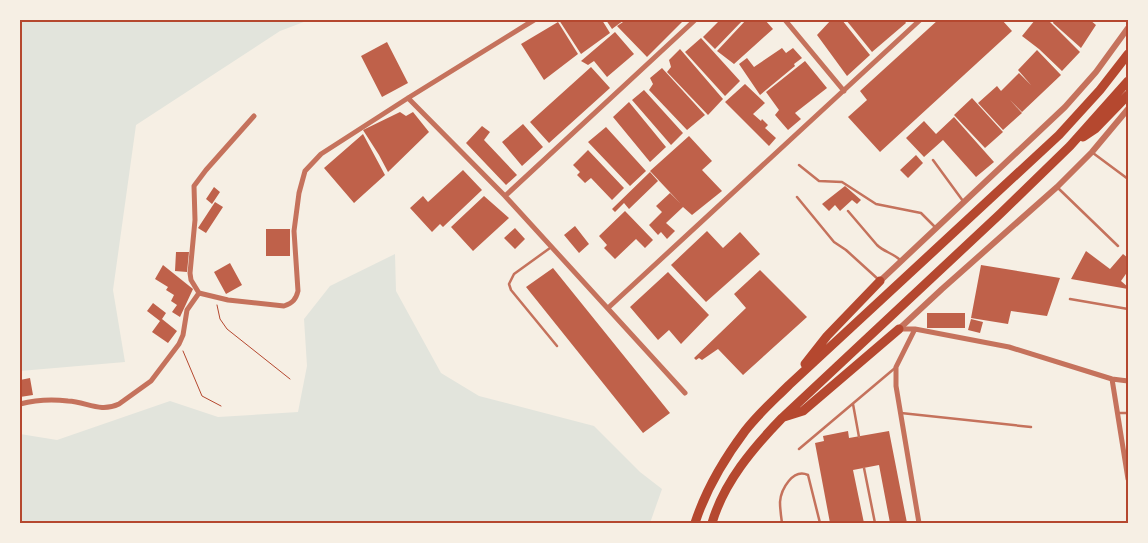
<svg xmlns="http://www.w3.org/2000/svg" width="1148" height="543" viewBox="0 0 1148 543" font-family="'Public Sans',sans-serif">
  <rect width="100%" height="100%" fill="#f6efe4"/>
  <!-- green -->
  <path fill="#e2e4dc" d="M20 20H309L280 31 136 125 113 290 125 362 20 371Z
    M395 254 396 291 441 373 479 396 594 426 640 472 662 489 650 523H20V434L57 440 170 401 218 417 298 412 307 366 304 319 330 286Z"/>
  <!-- building -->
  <path fill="#bf614a" d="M559 20H602L610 33 581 54Z
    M606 20H624L612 29Z
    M626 20H684L647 57 617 26Z
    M720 20H743L715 49 703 37Z
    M746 20H765L773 29 734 64 717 51Z
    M831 20H842L870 55 847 76 817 35Z
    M846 20H904L906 23 872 52Z
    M938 20H1002L1012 31 880 152 848 117 867 100 860 91Z
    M1035 20H1048L1080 52 1062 71 1039 49 1022 36Z
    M1054 20H1090L1096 25 1081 48 1053 23Z
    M558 22 578 54 544 80 521 44Z
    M615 32 634 54 607 77 594 61 588 65 581 61Z
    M701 38 740 81 725 96 685 52Z
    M387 42 408 83 382 97 361 56Z
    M782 48 786 53 793 48 802 58 794 64 795 66 760 95 739 64 747 58 754 67Z
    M680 49 723 99 708 115 667 72 671 67 669 60Z
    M1037 50 1061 75 1022 112 1010 100 1022 113 1003 130 978 103 997 86 1001 91 1019 73 1031 85 1018 70Z
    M805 61 827 88 795 113 801 119 788 130 775 115 779 110 766 92Z
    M591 67 610 88 549 143 530 122Z
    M662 68 705 115 687 130 649 90 653 84 650 78Z
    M745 84 765 103 753 114 761 121 762 119 768 125 765 128 776 138 769 146 725 102Z
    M644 90 683 133 671 145 632 100Z
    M972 98 1003 132 985 148 954 115Z
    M629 102 666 147 650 162 613 117Z
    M400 112 406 116 413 112 429 132 388 172 379 155 363 130Z
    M954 117 994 162 976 177 943 140 924 157 906 138 924 121 936 134Z
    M523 124 543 147 522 166 502 142Z
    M482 126 490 132 484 140 517 175 506 185 466 143Z
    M606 127 646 171 630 186 588 142Z
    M363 134 385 175 354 203 324 168Z
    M689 136 712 161 702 170 722 191 692 215 683 207 666 223 675 231 667 239 661 232 658 235 649 225 662 212 656 206 670 193 680 203 650 171Z
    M588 150 624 188 612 200 591 178 585 183 577 175 580 172 573 165Z
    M916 155 923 163 908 178 900 170Z
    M463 170 482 190 443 227 440 224 432 232 410 208 423 196 428 202Z
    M650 172 658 181 629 209 624 203 615 212 612 209Z
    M845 186 861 200 857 204 852 200 840 211 835 205 829 211 822 204Z
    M214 187 220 192 212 204 206 199Z
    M484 196 509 218 473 251 451 227Z
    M215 202 223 207 206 233 198 228Z
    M625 211 653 240 645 248 636 239 615 259 604 248 607 245 599 236Z
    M575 226 589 244 579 253 564 235Z
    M515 228 525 239 515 249 504 238Z
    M266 229H290V256H266Z
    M707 231 723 248 740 232 760 254 706 302 671 265Z
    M1086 251 1110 269 1123 254 1128 258V271L1121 281 1128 287V289L1071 279Z
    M176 252H189L187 272 175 271Z
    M230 263 242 285 226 294 214 272Z
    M163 265 193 289 180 317 172 312 177 305 171 301 174 295 166 290 168 287 155 279Z
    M981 265 1060 278 1047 316 1011 311 1008 324 971 318Z
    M553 268 670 413 643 433 526 287Z
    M760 270 807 317 743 375 718 349 702 360 699 358 696 360 694 358 746 308 734 294Z
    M668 272 709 315 681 344 669 330 658 340 630 307Z
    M153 303 166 313 162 319 177 331 168 343 152 332 160 321 147 311Z
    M927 313H965V328H927Z
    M971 319 983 322 980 333 968 330Z
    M30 378 33 395 20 397V380Z
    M848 431 849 438 889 431 907 523H890L879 465 853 470 864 523H830L815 443 824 441 823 436Z"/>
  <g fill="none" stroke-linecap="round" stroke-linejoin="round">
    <!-- path -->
    <path stroke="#b5482f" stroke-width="1" d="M217 305 220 319 227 329 290 379
      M183 351 202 396 221 406"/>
    <!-- service -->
    <path stroke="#c5725c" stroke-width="2.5" d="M1093 153 1128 179
      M933 160 963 201
      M799 165 819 181 842 182 876 204 921 213 935 227
      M1058 188 1118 246
      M797 197 834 242 846 250 879 280
      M848 211 877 245C884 252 893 253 900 260
      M550 248 514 274 509 284 511 290 557 346
      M1070 299 1128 309
      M853 404 859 437
      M901 413 1031 427
      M1119 413H1128
      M799 449 895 368
      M864 468 875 523
      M782 523C781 516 780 509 780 502 781 489 793 468 808 475L820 523"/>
    <!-- minor -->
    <path stroke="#c5725c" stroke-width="5" d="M785 20 844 91
      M408 98 505 196 685 393
      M254 116 206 170 194 186 195 220 190 273 191 280 199 293 228 300 284 306C293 303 296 299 298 291L294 231 299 193 305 171 321 154 408 98 534 20
      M505 196 695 20
      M608 308 920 20
      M899 329H915L1009 347 1112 379 1128 381
      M915 329 896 367V386L919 523
      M1112 379 1128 479
      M20 404C35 400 52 399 68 401 87 402 100 413 119 404L151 381 179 344 183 335 187 310 199 293"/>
    <!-- tertiary -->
    <path stroke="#c5725c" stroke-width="6" d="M880 281 1065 107 1096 72 1128 28
      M899 329 942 289 1057 187 1092 152 1128 109"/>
    <!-- motorway -->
    <path stroke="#b5482f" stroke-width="9" d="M1083 137 1095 129 1128 95
      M805 364 827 336 880 281
      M784 417 803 411 899 329
      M695 523C706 489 724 459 745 431 758 414 774 400 789 385L1059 135 1100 90 1128 54
      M712 523C724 482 753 448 782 418L1000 214 1070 146 1128 81"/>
  </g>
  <!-- border -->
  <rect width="1148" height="543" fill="none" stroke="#f6efe4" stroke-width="42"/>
  <rect x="21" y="21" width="1106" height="501" fill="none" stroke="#b5482f" stroke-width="2"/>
</svg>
